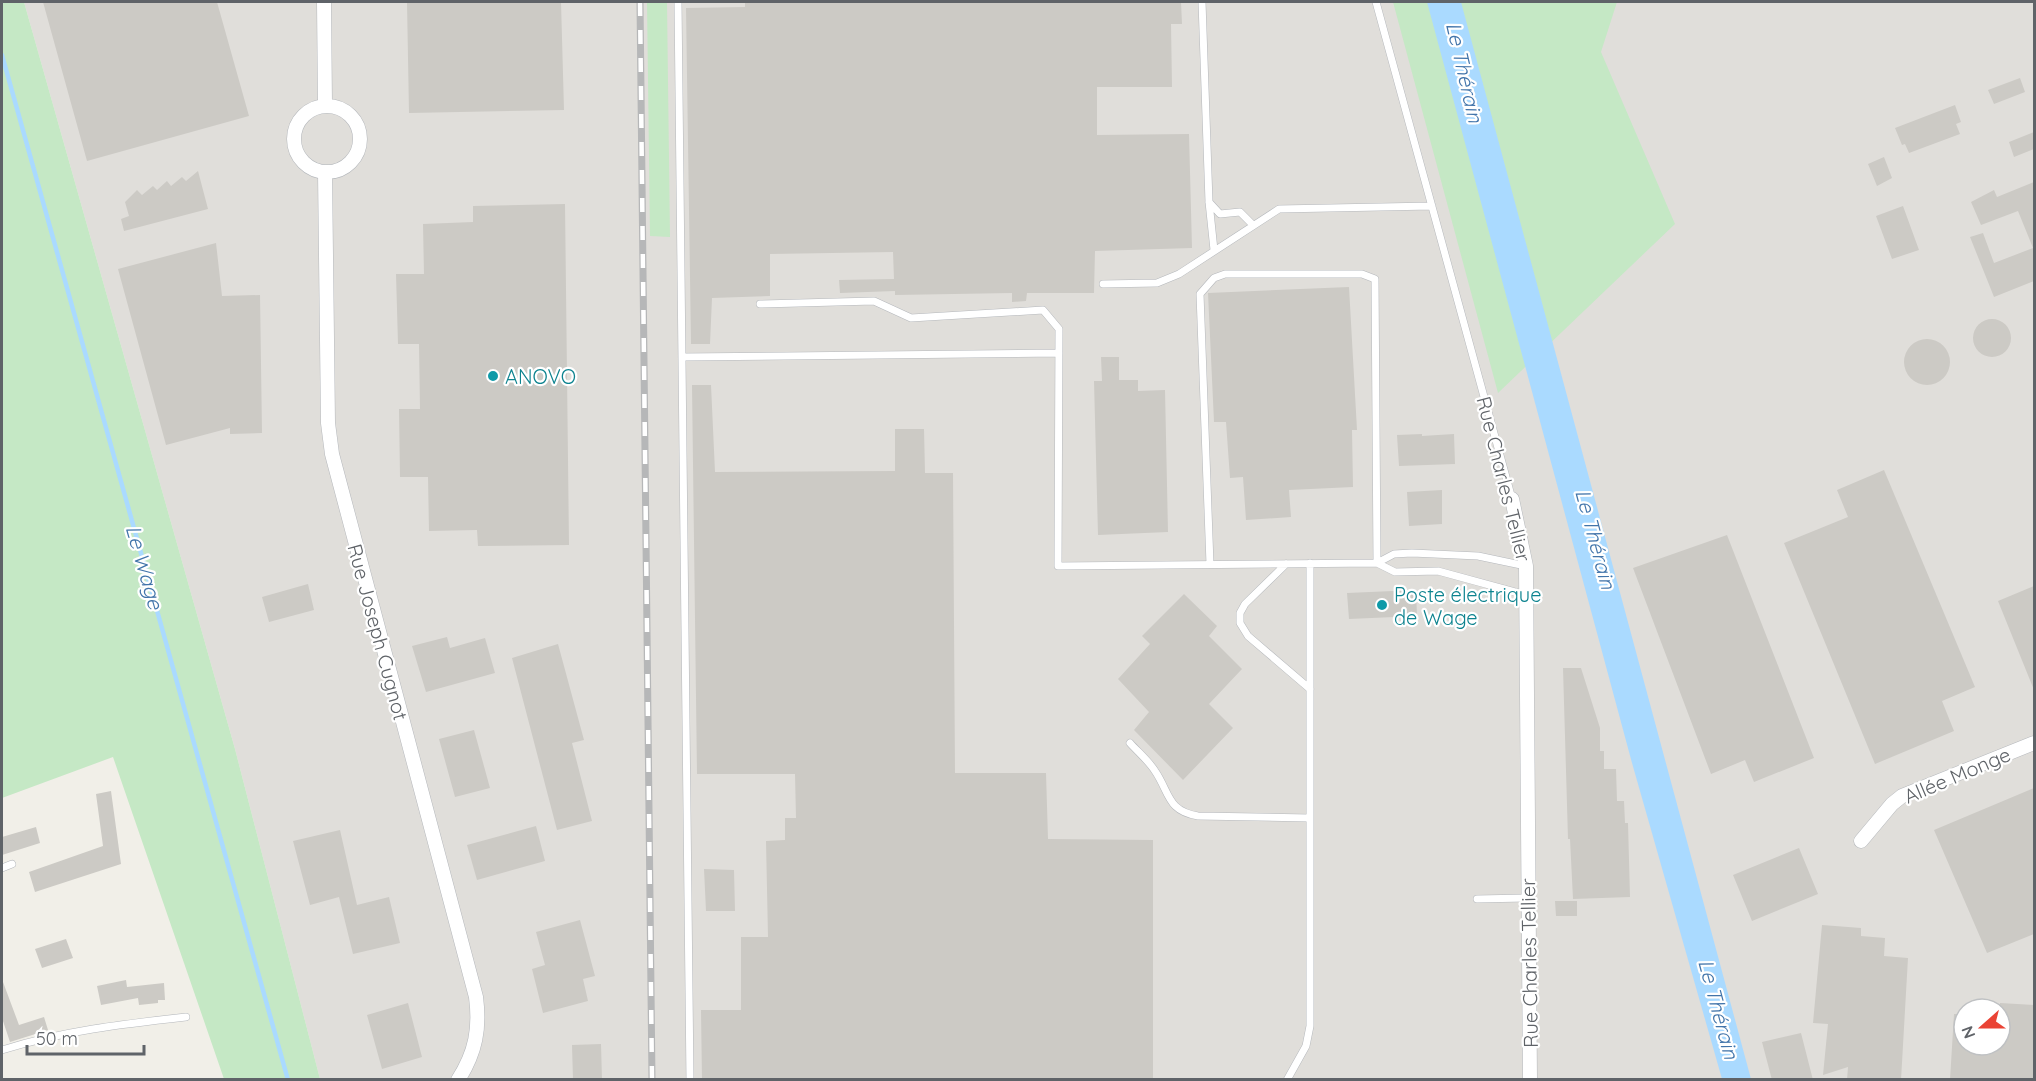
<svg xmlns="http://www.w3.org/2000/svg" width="2036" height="1081" viewBox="0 0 2036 1081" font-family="Quicksand,sans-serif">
  <rect width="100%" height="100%" fill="#f1efe8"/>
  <!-- industrial -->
  <path fill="#e0deda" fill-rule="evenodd" d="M24 2H2034V1079H320L235 749ZM1964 1009H2000V1045H1964Z"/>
  <!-- green -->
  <path fill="#c5e8c5" d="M2 2H24L235 749 320 1079H224L113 757 2 798Z
    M647 2H667L670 237 650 236Z
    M1393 2H1617L1601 52 1675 224 1498 393Z"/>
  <!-- water -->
  <path fill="#aadaff" d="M1427 2H1461L1751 1079H1722L1632 763Z"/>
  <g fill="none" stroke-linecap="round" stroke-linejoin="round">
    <!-- stream -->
    <path stroke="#aadaff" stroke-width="4.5" d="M2 55 288 1080"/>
  </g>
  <!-- building -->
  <path fill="#cccac5" d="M43 2H217L249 116 87 161Z
    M407 2H561L564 110 409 113Z
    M745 2H1181L1182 24H1171L1172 87H1097V135L1189 134 1192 248 1095 251 1094 293H1027L1026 301 1012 302V293L895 295V291L840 293 839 280 894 279 893 252 770 254V296L712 298 710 344H691L686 8 745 7Z
    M2020 78 2025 92 1994 104 1988 90Z
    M1955 105 1961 122 1956 124 1960 134 1909 153 1905 144 1902 145 1895 128Z
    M2034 132V149L2014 157 2009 142Z
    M1884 157 1892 178 1877 186 1868 164Z
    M198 171 208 209 124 231 121 219 129 216 125 202 137 190 142 195 153 186 157 190 167 181 171 186 182 177 186 181Z
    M2034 182V281L1994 297 1970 237 1983 233 1994 263 2033 248 2018 211 1981 225 1971 202 1994 190 1997 197Z
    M565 204 569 545 478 546 477 530 429 531 428 477H400L399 409H420L419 344H398L396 274H424L423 224 473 222V206Z
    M1903 206 1919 250 1892 259 1876 216Z
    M216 243 222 296 260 295 262 433 230 434V428L166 445 118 269Z
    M1349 287 1357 430H1352L1353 487 1289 490 1291 517 1246 520 1243 477 1230 478 1226 422H1214L1208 293Z
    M1973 338a19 19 0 1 1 38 0a19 19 0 1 1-38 0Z
    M1904 362a23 23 0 1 1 46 0a23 23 0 1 1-46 0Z
    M1101 357H1119V380H1138V391L1165 390 1168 532 1098 535 1094 381H1102Z
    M692 385H711L715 472 895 471V429H924L925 473H953L955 773H1046L1048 839 1153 840V1080H702L701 1010H741V937H768L766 841 785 840V818H796L795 774H697Z
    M1422 434V436L1454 434 1455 464 1399 466 1397 435Z
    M1884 470 1975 687 1942 701 1954 731 1875 764 1784 543 1848 517 1837 490Z
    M1442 490V524L1409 526 1407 492Z
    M1727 535 1814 758 1754 782 1745 760 1711 774 1633 568Z
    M308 584 314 610 269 622 262 597Z
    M2034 586V690L1998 601Z
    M1416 590 1417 616 1349 619 1347 593Z
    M1184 594 1217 626 1209 636 1242 669 1209 704 1233 728 1183 780 1134 730 1149 712 1118 679 1150 644 1142 636Z
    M447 637 450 648 485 638 495 673 426 692 412 646Z
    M558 644 584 740 572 743 592 821 557 830 512 658Z
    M1563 668H1581L1600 728V751H1604V769H1616L1617 801H1624L1625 823H1628L1630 897 1573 899 1570 839H1568Z
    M474 730 490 788 455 797 439 739Z
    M2034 788V934L1987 953 1934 830Z
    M111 791 121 864 35 892 29 872 103 846 96 794Z
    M536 826 545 861 477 880 467 845Z
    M36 827 40 843 2 855V837Z
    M340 830 357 905 389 897 400 943 353 954 339 897 310 905 293 841Z
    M1799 848 1818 894 1752 921 1733 875Z
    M704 869 734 870 735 911H706Z
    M1555 901H1577V916H1556Z
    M580 920 595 976 583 979 588 1001 543 1013 532 969 545 965 536 932Z
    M1822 925 1861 928V936L1885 938 1884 956 1908 958 1901 1080H1847L1848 1067 1823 1075 1828 1024 1813 1023Z
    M66 939 73 958 42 968 35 949Z
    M126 980 127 987 164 983 165 1000H158V1003L139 1005 138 998 101 1005 97 986Z
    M2 982H3L19 1025 44 1017 48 1030 10 1042 2 1018Z
    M408 1003 422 1057 382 1069 367 1015Z
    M2000 1003 2034 1005V1080H1950L1954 1014H1964V1045H2000Z
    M1801 1033 1813 1080H1772L1762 1042Z
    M601 1044 602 1080H573L572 1045Z"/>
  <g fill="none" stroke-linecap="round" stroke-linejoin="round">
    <!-- lane casing -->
    <g stroke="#b5b8bc" stroke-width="8">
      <path id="lane" d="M678 2 690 1080
        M1202 2 1209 202 1214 250
        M1376 2 1512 499
        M1209 202 1220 214 1240 212 1253 225
        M1103 284 1157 283 1179 274 1279 209 1432 206
        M760 304 874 301 911 318 1043 310 1059 329 1058 566 1377 563 1395 572 1438 571 1526 595
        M682 357 1059 353
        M1377 563 1394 554 1412 553 1478 556 1526 566
        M1210 564 1200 294 1214 278 1225 274H1362L1375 279 1377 563
        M1286 564 1245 604 1240 613V623L1248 636 1310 689
        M1130 743C1138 752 1148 760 1155 771 1170 793 1167 811 1198 816L1309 818
        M2 868 12 864
        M1477 899 1528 898
        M2 1050C62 1031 123 1024 186 1017
        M1287 1080 1306 1046 1310 1026V563"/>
    </g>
    <!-- street casing -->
    <g stroke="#b5b8bc" stroke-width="15">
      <path id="street" d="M324 2 325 105
        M294 139a33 33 0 1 1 66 0a33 33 0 1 1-66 0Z
        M325 172 328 423 332 454 476 997C480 1028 476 1052 458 1080
        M1512 499 1526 566 1530 1080
        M1861 841 1892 804 1902 796 2034 743"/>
    </g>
    <!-- lane -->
    <use href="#lane" stroke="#fff" stroke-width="7"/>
    <!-- street -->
    <use href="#street" stroke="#fff" stroke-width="14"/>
    <!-- rail casing -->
    <g stroke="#b6b7b8" stroke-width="7">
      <path id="rail" d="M640 2 652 1080"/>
    </g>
    <!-- rail -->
    <use href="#rail" stroke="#fff" stroke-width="4.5" stroke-dasharray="14" stroke-linecap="butt"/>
  </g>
  <!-- markers -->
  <g fill="#0f9aa8" stroke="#fff" stroke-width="2">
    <circle cx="493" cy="376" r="6"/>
    <circle cx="1382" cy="605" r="6"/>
  </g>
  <g text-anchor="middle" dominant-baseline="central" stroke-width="4.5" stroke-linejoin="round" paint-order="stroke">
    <!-- culture labels -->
    <g font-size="20" fill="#0d838f" stroke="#fff" text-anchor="start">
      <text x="505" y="376">ANOVO</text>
      <text x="1394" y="594">Poste électrique<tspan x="1394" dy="23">de Wage</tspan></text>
    </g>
    <!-- street labels -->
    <g font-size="20" fill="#5f6368" stroke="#fff">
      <text transform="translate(1504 479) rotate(76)">Rue Charles Tellier</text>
      <text transform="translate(378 632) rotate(75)">Rue Joseph Cugnot</text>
      <text transform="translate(1957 775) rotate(-23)">Allée Monge</text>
      <text transform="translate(1529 963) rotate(-91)">Rue Charles Tellier</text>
    </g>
    <!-- water labels -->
    <g font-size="21" font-style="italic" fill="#4174aa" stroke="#fff">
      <text transform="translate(1465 72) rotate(77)">Le Thérain</text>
      <text transform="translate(1596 539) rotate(75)">Le Thérain</text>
      <text transform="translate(145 567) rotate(74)">Le Wage</text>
      <text transform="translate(1719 1009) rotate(75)">Le Thérain</text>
    </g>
  </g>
  <!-- border -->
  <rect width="2036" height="1081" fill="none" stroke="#5f6368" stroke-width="6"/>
  <!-- north arrow -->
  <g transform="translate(1982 1027) rotate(249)"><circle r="28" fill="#ffffff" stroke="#bfc1c3" stroke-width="1.5"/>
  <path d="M0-4.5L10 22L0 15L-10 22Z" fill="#ea4335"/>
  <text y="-9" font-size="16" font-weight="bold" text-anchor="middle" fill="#5f6368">N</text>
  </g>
  <!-- scale -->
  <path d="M27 1045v9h117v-9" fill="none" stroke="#5f6368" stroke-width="3"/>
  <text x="36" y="1045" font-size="18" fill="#5f6368" stroke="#ffffff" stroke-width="4.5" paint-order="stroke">50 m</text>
</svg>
